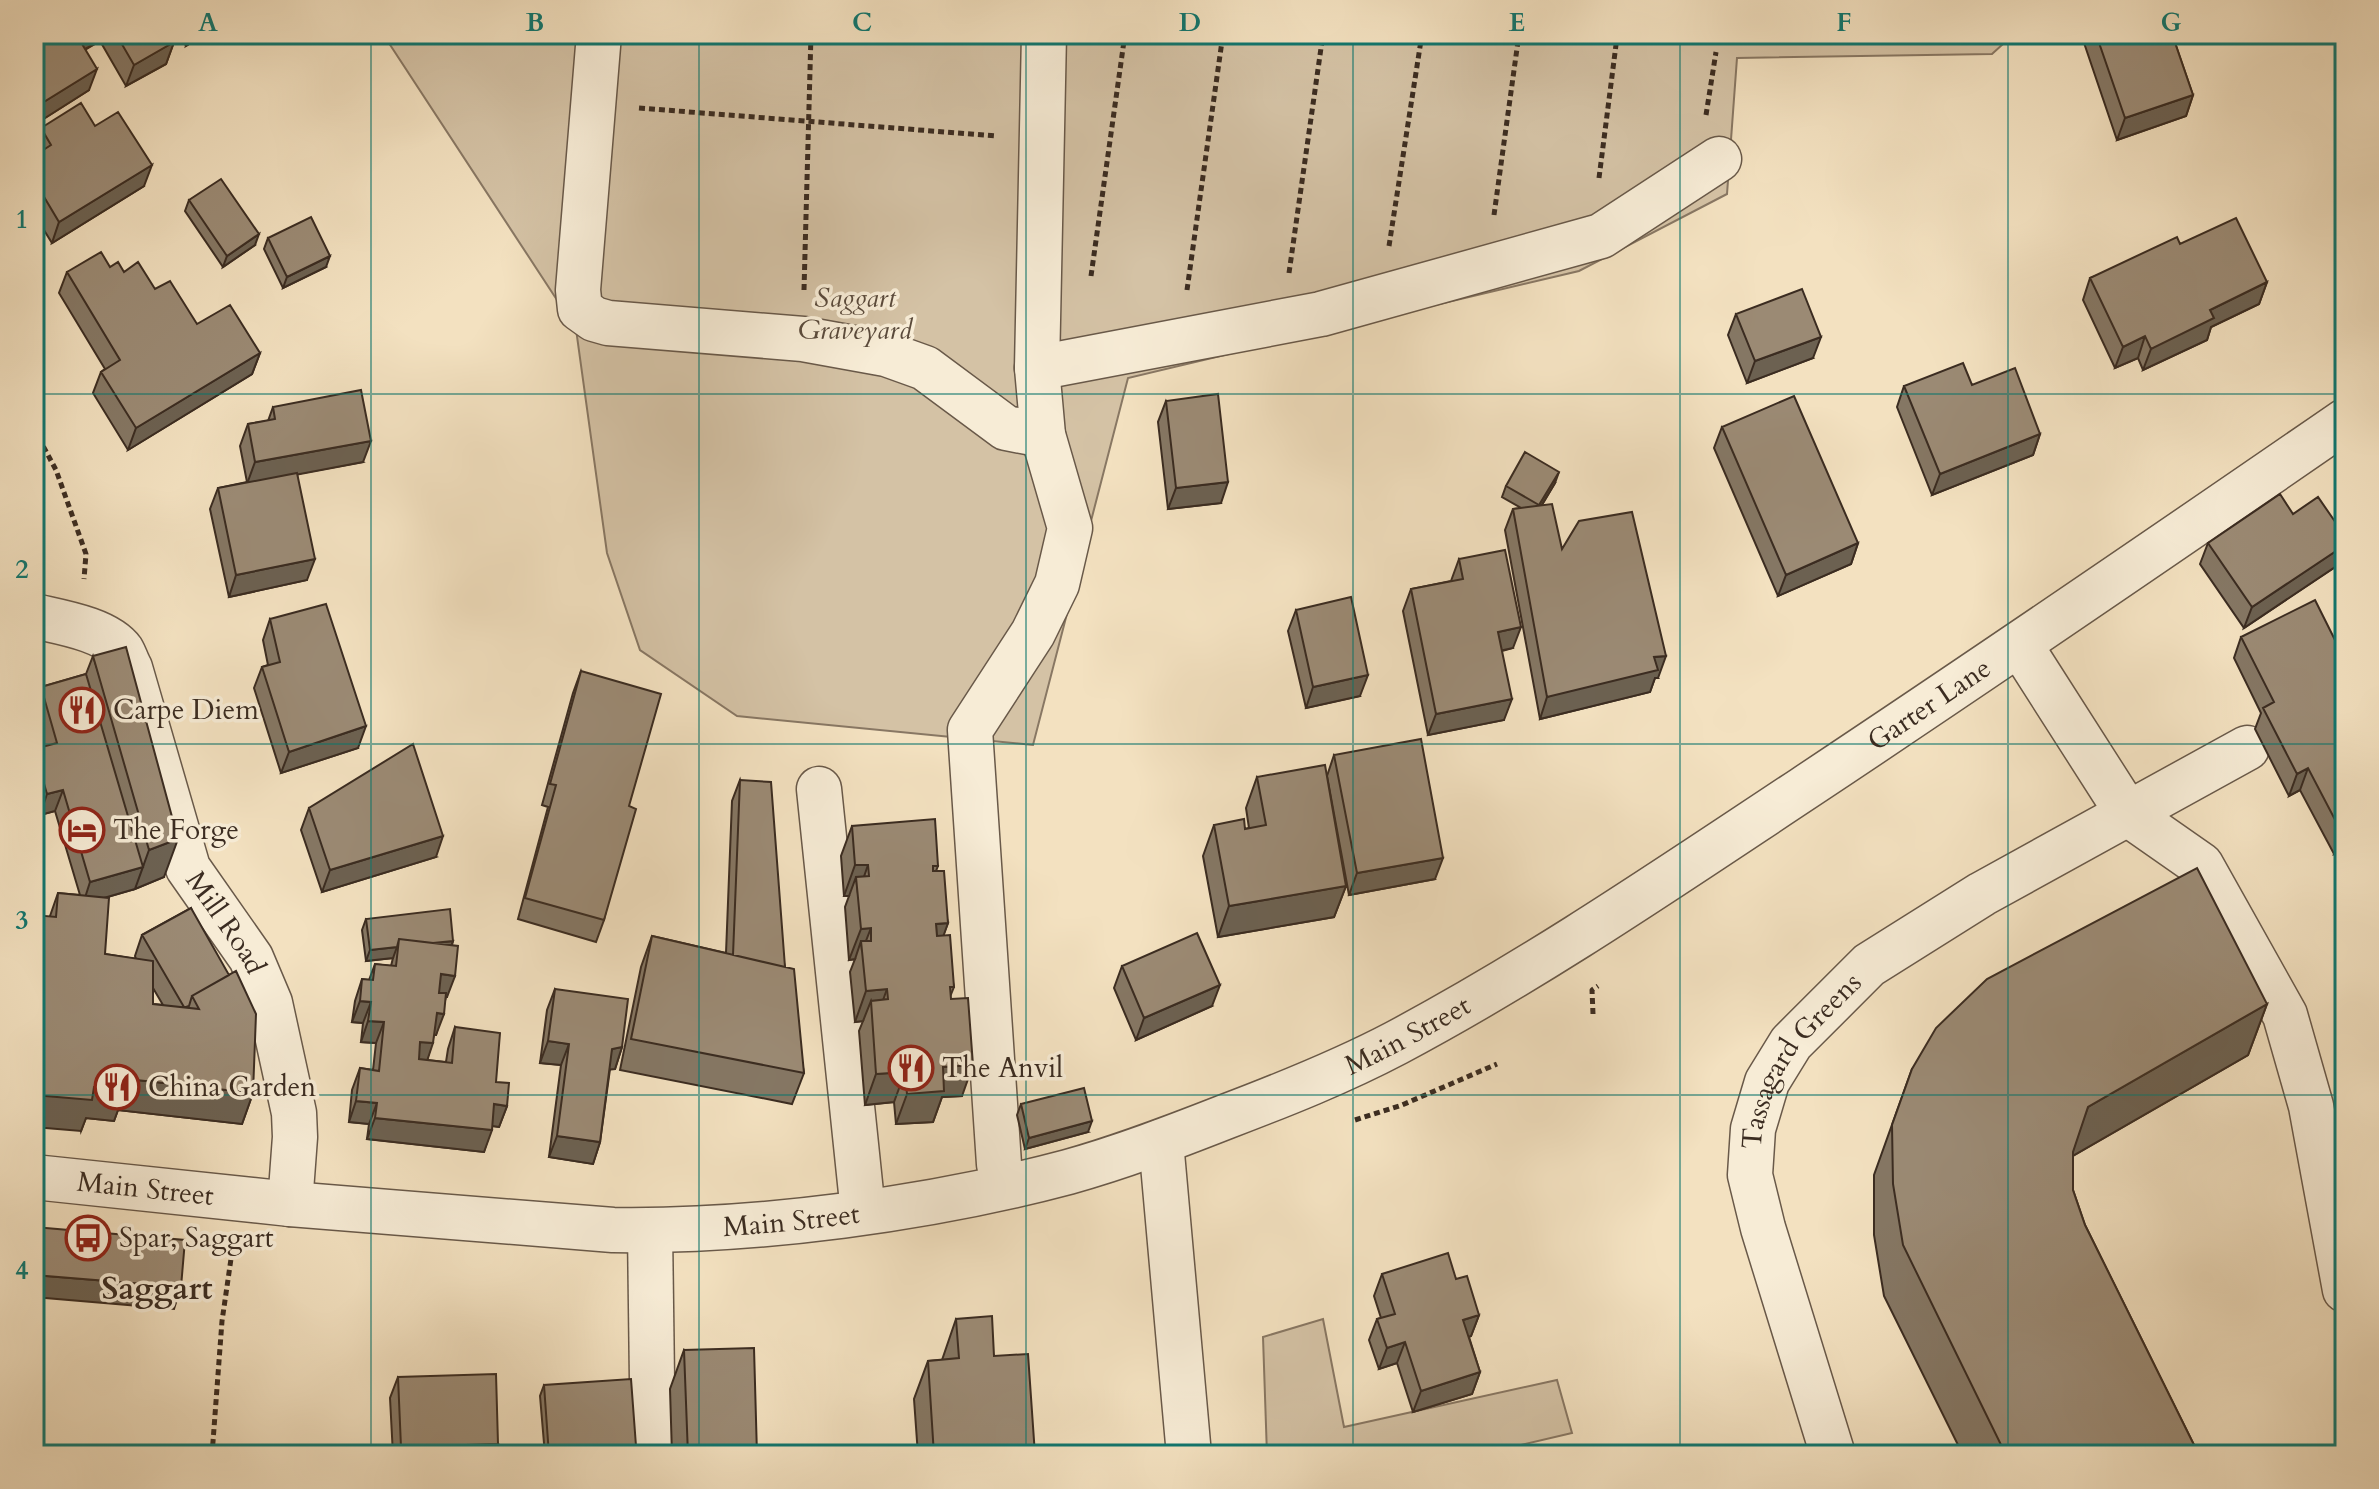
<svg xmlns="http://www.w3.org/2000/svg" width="2379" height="1489" viewBox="0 0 2379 1489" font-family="Cardo,serif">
  <rect width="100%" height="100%" fill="#f3e1c0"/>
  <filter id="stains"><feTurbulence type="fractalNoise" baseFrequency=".0025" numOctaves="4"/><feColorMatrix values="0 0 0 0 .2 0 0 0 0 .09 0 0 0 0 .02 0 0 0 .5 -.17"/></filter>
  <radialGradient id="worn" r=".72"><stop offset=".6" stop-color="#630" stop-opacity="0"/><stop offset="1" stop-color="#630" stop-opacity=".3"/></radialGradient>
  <!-- green -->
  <path fill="#d4c2a5" stroke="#887763" stroke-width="2" d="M383 34H2014L1992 54 1737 58 1727 194 1579 271 1128 378 1033 745 737 716 640 650 607 553 576 329Z
    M1323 1319 1344 1427 1557 1380 1572 1433 1478 1455H1267L1263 1337Z"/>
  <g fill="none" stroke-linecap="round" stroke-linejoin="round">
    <!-- minor casing -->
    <g stroke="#695949" stroke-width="47">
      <g id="minor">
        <path d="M599 34 578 290 580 309 594 319 608 323 803 339 886 354 925 368 1006 428 1043 435"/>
        <path d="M1037 368 1321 314 1601 236 1719 159"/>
        <path id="s1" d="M34 616C59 622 106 629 122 651 125 656 127 663 130 668L188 868 251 958 270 1003 294 1113 295 1137 290 1204"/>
        <path d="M2020 645 2128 814 2201 865 2285 1015 2311 1106 2345 1290"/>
        <path d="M819 789 863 1212"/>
        <path d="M1161 1142 1189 1455"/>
        <path id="s2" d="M34 1177 290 1204 613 1230C758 1232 929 1209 1068 1172 1122 1157 1174 1137 1225 1117 1283 1095 1341 1072 1396 1043 1537 968 1670 877 1803 789 1985 668 2165 545 2345 421"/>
        <path d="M1004 1186 999 1164 970 730 1033 633 1057 584 1070 528 1043 435 1037 368 1044 34"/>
        <path d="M650 1231 653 1455"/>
        <path id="s3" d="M1833 1455 1763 1228 1750 1175 1753 1129 1767 1082 1791 1043 1869 965 1982 894 2247 748"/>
      </g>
    </g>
    <!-- path -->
    <path stroke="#3b2c21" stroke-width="5" stroke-dasharray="6 4" stroke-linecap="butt" d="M639 108 996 136
      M1706 115 1716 52
      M1599 178 1617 37
      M1494 215 1519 34
      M1389 246 1422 34
      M1289 273 1323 34
      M1091 276 1125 34
      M804 290 811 34
      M1187 290 1223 34
      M34 429 56 470 86 554 84 579
      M1593 1014 1592 990 1598 986
      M1355 1120 1402 1105 1497 1064
      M212 1455 222 1321 233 1245"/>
    <!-- minor -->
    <use href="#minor" stroke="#f7ecd6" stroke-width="44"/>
  </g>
  <!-- wall -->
  <path fill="#857764" stroke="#3b2c21" stroke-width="2" fill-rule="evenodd" d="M34 34H169L174 42 166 64 126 86 100 41 85 50 89 90 34 125Z
    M178 34H205L186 46Z
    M2081 34H2172L2193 95 2186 116 2117 140Z
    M2334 34H2345V70Z
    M95 126 144 186 52 243 34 214V156L36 155 34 151V146L41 128Z
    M189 200 255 245 223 267 185 211Z
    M268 238 326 267 283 288 264 249Z
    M2180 244 2267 282 2259 304 2211 327 2207 340 2143 370 2138 358 2115 368 2083 300 2090 278Z
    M110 267 124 272 155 289 197 324 260 353 252 374 128 450 93 393 101 372 105 369 59 293 67 272Z
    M1736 314 1813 358 1747 383 1728 335Z
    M1972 385 2040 434 2033 455 1932 495 1897 407 1904 386Z
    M1166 401 1221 503 1168 509 1158 422Z
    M273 407 363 462 297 474 307 580 229 597 210 509 218 488 247 482 240 446 248 424 268 421Z
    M1722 427 1858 543 1851 564 1778 596 1714 448Z
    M1555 483 1542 505 1562 549 1658 678H1655L1650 692 1540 719 1505 530 1513 509 1521 508 1502 497 1506 486Z
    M2293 514 2345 536V553L2341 563 2244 628 2200 564 2208 543Z
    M1459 559 1513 648 1502 651 1504 720 1428 735 1403 611 1411 589 1451 581Z
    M1296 610 1360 696 1306 708 1288 631Z
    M270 619 358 748 281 773 254 688 262 667 268 665 263 640Z
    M2241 637 2342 681 2345 849 2334 854 2300 790 2289 796 2255 729 2261 713 2234 658Z
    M93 656 164 877 135 889 104 898 105 954 136 959 135 956 142 935 191 908 253 1093 242 1124 118 1110 114 1121 86 1118 81 1131 50 916 58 893 80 895 55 811 40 815 34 796V750L44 746 34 711V706L41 687 86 674ZM153 988 163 1005 153 1004Z
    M581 671 629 806 604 920 596 942 518 919 548 807 542 805 573 693Z
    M1334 755 1435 879 1349 895 1327 776Z
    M1257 777 1346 886 1334 917 1218 937 1203 856 1214 825 1245 829 1249 828 1246 808Z
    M740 780 785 967 804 1073 792 1104 620 1070 641 967 652 936 726 953 732 801Z
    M309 808 436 857 322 892 301 830Z
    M852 826 938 866 936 871 948 923 943 936 954 987 950 997 962 1096 942 1097 933 1122 896 1124 894 1102 865 1105 859 1031 863 1021 855 1022 850 972 855 959 849 960 845 907 849 896H844L841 856Z
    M366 919 453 941 452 945 447 997H446L436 1035H434L427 1060 446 1062 448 1049 455 1027 496 1082 507 1106 499 1127 492 1126 484 1152 367 1139 369 1124 349 1122 352 1090 360 1068 373 1070 376 1043 361 1042 363 1023 352 1022 355 1001 362 979 369 980 375 964 391 966 393 958 366 961 362 930Z
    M1122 966 1212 1006 1136 1040 1114 988Z
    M555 989 622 1047 615 1069H610L600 1142 593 1164 549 1157 561 1065 540 1063 547 1010Z
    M2267 1004 2248 1055 2073 1156V1190L2085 1225 2199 1455H1963L1884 1296 1874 1235V1175L1912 1069Z
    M1021 1104 1088 1132 1025 1149 1017 1115Z
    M1382 1274 1456 1279 1479 1315 1471 1336 1469 1337 1480 1372 1472 1394 1413 1412 1397 1363 1379 1369 1369 1340 1377 1319 1381 1318 1374 1296Z
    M956 1319 994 1356 1035 1455H918L914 1399 928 1361 942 1360Z
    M684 1350 757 1455H672L670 1389Z
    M398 1377 498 1444 494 1455H393L390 1398Z
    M544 1385 636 1446 633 1455H545L540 1396Z"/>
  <!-- shaded-wall -->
  <path fill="#6c6151" stroke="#3b2c21" stroke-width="2" d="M82 34H103L100 41 74 55Z
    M190 34H205L186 46Z
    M174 42 166 64 126 86 134 65Z
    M97 69 89 90 34 125V108Z
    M2193 95 2186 116 2117 140 2125 118Z
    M152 165 144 186 52 243 59 222Z
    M259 234 255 245 223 267 227 256Z
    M330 256 326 267 283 288 287 277Z
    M2267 282 2259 304 2211 327 2207 340 2143 370 2151 349 2210 310Z
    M2145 336 2138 358 2115 368 2123 347Z
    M1821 337 1813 358 1747 383 1755 361Z
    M260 353 252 374 128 450 136 428Z
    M2040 434 2033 455 1932 495 1940 474Z
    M371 441 363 462 247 484 255 462Z
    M1559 472 1555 483 1535 516 1539 505Z
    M1228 482 1221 503 1168 509 1176 488Z
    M1858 543 1851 564 1778 596 1786 575Z
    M2345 545V553L2341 563 2244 628 2252 607Z
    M315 559 307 580 229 597 236 575Z
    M1521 627 1513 648 1490 653 1498 632Z
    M1666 656 1658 678H1655L1650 692 1540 719 1547 697 1654 657Z
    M2345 666V672L2340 686 2337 670Z
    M1368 675 1360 696 1306 708 1313 687Z
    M1512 699 1504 720 1428 735 1436 714Z
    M366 726 358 748 281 773 289 752Z
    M2308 768 2300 790 2289 796 2297 774Z
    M63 790 55 811 40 815 47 794Z
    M2345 831V849L2334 854 2342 833Z
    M443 836 436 857 322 892 330 870Z
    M178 839 164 877 135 889 149 850Z
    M1443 858 1435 879 1349 895 1357 873Z
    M855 865H868L858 894 856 877 849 896H844Z
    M143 867 135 889 83 904 90 882Z
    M1346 886 1334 917 1218 937 1229 906Z
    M948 923 937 954 936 924Z
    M871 928 862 951 861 941 855 959 849 960 861 929Z
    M453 941 449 951 399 947Z
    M397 947 393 958 366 961 370 950Z
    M441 974 455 976 447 997 434 996Z
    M1220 985 1212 1006 1136 1040 1144 1018Z
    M887 989 876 1020 871 1001 863 1021 855 1022 866 991Z
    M360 1001 371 1002 363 1023 352 1022Z
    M2267 1004 2248 1055 2069 1158 2088 1107Z
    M437 1013 444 1014 436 1035 429 1034Z
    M368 1021 384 1022 376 1043 361 1042Z
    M548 1041 569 1044 561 1065 540 1063Z
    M420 1042 433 1043 426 1064 412 1063Z
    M622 1047 615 1069 605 1070 612 1049Z
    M973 1065 962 1096 942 1097 933 1122 896 1124 907 1094 943 1067Z
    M905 1072 894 1102 865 1105 876 1074Z
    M128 1079 253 1093 242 1124 118 1110 114 1121 86 1118 81 1131 34 1127V1095Z
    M356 1101 377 1103 369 1124 349 1122Z
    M494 1104 507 1106 499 1127 486 1125Z
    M375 1118 492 1130 484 1152 367 1139Z
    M1092 1121 1088 1132 1025 1149 1029 1138Z
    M557 1136 600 1142 593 1164 549 1157Z
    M34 1275 181 1287 174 1309 34 1297Z
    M1479 1315 1471 1336 1455 1342 1463 1320Z
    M1405 1342 1397 1363 1379 1369 1387 1348Z
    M1480 1372 1472 1394 1413 1412 1421 1391Z
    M498 1444 494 1455H398L401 1447Z
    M636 1446 633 1455H614L616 1448Z"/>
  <!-- building -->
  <path fill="#9b8a74" stroke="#3b2c21" stroke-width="2" d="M34 34H76L97 69 34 108Z
    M116 34H169L174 42 134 65Z
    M2096 34H2172L2193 95 2125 118Z
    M81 103 95 126 118 112 152 165 59 222 34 180V156L51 145 41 128Z
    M221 179 259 234 227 256 189 200Z
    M311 217 330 256 287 277 268 238Z
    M2236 218 2267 282 2210 310 2214 318 2151 349 2145 336 2123 347 2090 278 2177 237 2180 244Z
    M101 252 110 267 118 262 124 272 138 262 155 289 170 281 197 324 230 305 260 353 136 428 101 372 120 360 67 272Z
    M1802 289 1821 337 1755 361 1736 314Z
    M1963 363 1972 385 2015 368 2040 434 1940 474 1904 386Z
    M361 390 371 441 255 462 248 424 275 419 273 407Z
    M1218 394 1228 482 1176 488 1166 401Z
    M1794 396 1858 543 1786 575 1722 427Z
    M1525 452 1559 472 1539 505 1506 486Z
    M297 473 315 559 236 575 218 488Z
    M2280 494 2293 514 2318 497 2345 536V545L2252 607 2208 543Z
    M1552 504 1562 549 1579 521 1632 512 1666 656 1654 657 1658 670 1547 697 1513 509Z
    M1505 550 1521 627 1498 632 1512 699 1436 714 1411 589 1463 579 1459 559Z
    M1351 597 1368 675 1313 687 1296 610Z
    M2315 600 2345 660V666L2337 670 2345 687V831L2342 833 2308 768 2297 774 2263 708 2274 702 2241 637Z
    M326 604 366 726 289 752 262 667 280 662 270 619Z
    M126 647 178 839 149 850 93 656Z
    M581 671 661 694 629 806 636 809 604 920 525 898 556 785 550 784Z
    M86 674 143 867 90 882 63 790 47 794 34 749 57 743 41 687Z
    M1421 739 1443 858 1357 873 1334 755Z
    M413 744 443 836 330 870 309 808Z
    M1325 765 1346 886 1229 906 1214 825 1244 819 1245 829 1266 825 1257 777Z
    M740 780 771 782 785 967 733 955Z
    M935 819 938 866H933V871H944L948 923 936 924 937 936 950 935 954 987H950L951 999 968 998 973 1065 943 1067 944 1091 907 1094 905 1072 876 1074 871 1001 888 999 887 989 866 991 861 941H871V928L861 929 856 877 869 876 868 865H855L852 826Z
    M2197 868 2267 1004 2088 1107 2073 1152V1190L2085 1225 2199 1455H2006L1903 1245 1893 1184 1892 1125 1912 1069 1936 1028 1987 979Z
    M58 893 109 898 105 954 153 961V1004L199 1009 192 996 236 971 256 1014 253 1093 128 1079 125 1090 94 1087 92 1100 34 1095V915L56 917Z
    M191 908 229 975 192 996 189 1006 186 1007H184L142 935Z
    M450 909 453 941 433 943 399 939 397 947 370 950 366 919Z
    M1197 933 1220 985 1144 1018 1122 966Z
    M652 936 794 969 804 1073 631 1039Z
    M399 939 458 946 455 976 441 974 439 993H446L444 1014 437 1013 433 1043 420 1042 419 1059 452 1063 455 1027 500 1033 496 1082 509 1083 507 1106 494 1104 492 1130 375 1118 377 1103 356 1101 360 1068 379 1071 384 1022 368 1021 371 1002 360 1001 362 979 373 980 375 964 396 966Z
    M555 989 628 999 622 1047 612 1049 600 1142 557 1136 569 1044 548 1041Z
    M1084 1088 1092 1121 1029 1138 1021 1104Z
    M34 1227 185 1240 181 1287 34 1275Z
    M1448 1253 1456 1279 1467 1276 1479 1315 1463 1320 1480 1372 1421 1391 1405 1342 1387 1348 1377 1319 1395 1314 1382 1274Z
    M992 1316 994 1356 1028 1354 1035 1455H934L928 1361 959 1358 956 1319Z
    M754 1348 757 1455H688L684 1350Z
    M496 1374 498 1444 401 1447 398 1377Z
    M631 1379 636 1446 616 1448 617 1455H549L544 1385Z"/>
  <!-- grid -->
  <path fill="none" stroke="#0f766e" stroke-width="2" stroke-opacity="0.55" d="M371 34V1455M699 34V1455M1026 34V1455M1353 34V1455M1680 34V1455M2008 34V1455M34 394H2345M34 744H2345M34 1095H2345"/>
  <!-- icons -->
  <defs>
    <g id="restaurant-ring" transform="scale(2.3)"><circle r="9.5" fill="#f7ecd6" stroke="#8f2418" stroke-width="1.5"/><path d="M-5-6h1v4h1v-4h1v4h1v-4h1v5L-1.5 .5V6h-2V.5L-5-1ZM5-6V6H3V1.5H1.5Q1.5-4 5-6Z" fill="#8f2418"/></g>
    <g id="hotel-ring" transform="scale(2.3)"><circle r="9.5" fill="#f7ecd6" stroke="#8f2418" stroke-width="1.5"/><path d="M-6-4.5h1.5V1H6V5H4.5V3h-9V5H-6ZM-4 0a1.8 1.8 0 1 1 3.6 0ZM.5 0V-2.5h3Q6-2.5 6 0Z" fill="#8f2418"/></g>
    <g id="bus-ring" transform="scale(2.3)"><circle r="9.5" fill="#f7ecd6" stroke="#8f2418" stroke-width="1.5"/><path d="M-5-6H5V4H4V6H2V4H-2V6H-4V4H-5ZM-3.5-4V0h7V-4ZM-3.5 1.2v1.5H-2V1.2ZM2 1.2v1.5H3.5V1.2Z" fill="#8f2418"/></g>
  </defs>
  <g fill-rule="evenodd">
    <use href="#restaurant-ring" x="82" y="710"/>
    <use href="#hotel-ring" x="82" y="830"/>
    <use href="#restaurant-ring" x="911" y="1068"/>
    <use href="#restaurant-ring" x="117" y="1087"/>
    <use href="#bus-ring" x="88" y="1238"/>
  </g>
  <g text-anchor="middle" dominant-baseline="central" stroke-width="7" stroke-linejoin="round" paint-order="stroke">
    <!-- park labels -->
    <g font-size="28" font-style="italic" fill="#5a4a3b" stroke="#f7ecd6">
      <text x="855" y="298">Saggart<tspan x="855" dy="32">Graveyard</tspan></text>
    </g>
    <!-- street labels -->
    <g font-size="28" fill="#3b2c21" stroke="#f7ecd6">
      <text stroke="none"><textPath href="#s2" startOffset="2026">Garter Lane</textPath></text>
      <text stroke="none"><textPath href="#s1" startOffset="390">Mill Road</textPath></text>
      <text stroke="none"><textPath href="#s2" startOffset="1408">Main Street</textPath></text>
      <text stroke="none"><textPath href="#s3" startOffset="422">Tassagard Greens</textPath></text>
      <text stroke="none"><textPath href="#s2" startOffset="112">Main Street</textPath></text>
      <text stroke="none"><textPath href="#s2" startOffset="760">Main Street</textPath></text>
    </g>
    <!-- poi labels -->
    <g font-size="28" fill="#3b2c21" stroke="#f7ecd6" text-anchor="start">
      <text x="113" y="710">Carpe Diem</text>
      <text x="113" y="830">The Forge</text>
      <text x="942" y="1068">The Anvil</text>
      <text x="148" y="1087">China Garden</text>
      <text x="119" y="1238">Spar, Saggart</text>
    </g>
    <!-- quarter labels -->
    <g font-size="32" font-weight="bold" fill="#3b2c21" stroke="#f7ecd6">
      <text x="157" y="1289">Saggart</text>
    </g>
  </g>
  <!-- margin -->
  <rect width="2379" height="1489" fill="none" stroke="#f3e1c0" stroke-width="88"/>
  <rect x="44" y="44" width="2291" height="1401" fill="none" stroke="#0f766e" stroke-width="3"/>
  <g font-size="26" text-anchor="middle" font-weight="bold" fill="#0f766e">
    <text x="208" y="31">A</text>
    <text x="535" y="31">B</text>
    <text x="862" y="31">C</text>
    <text x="1190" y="31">D</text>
    <text x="1517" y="31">E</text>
    <text x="1844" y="31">F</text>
    <text x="2171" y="31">G</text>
    <text x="22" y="228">1</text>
    <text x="22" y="578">2</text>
    <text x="22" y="929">3</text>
    <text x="22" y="1279">4</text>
  </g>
  <rect width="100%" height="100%" filter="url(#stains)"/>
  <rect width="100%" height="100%" fill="url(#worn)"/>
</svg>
